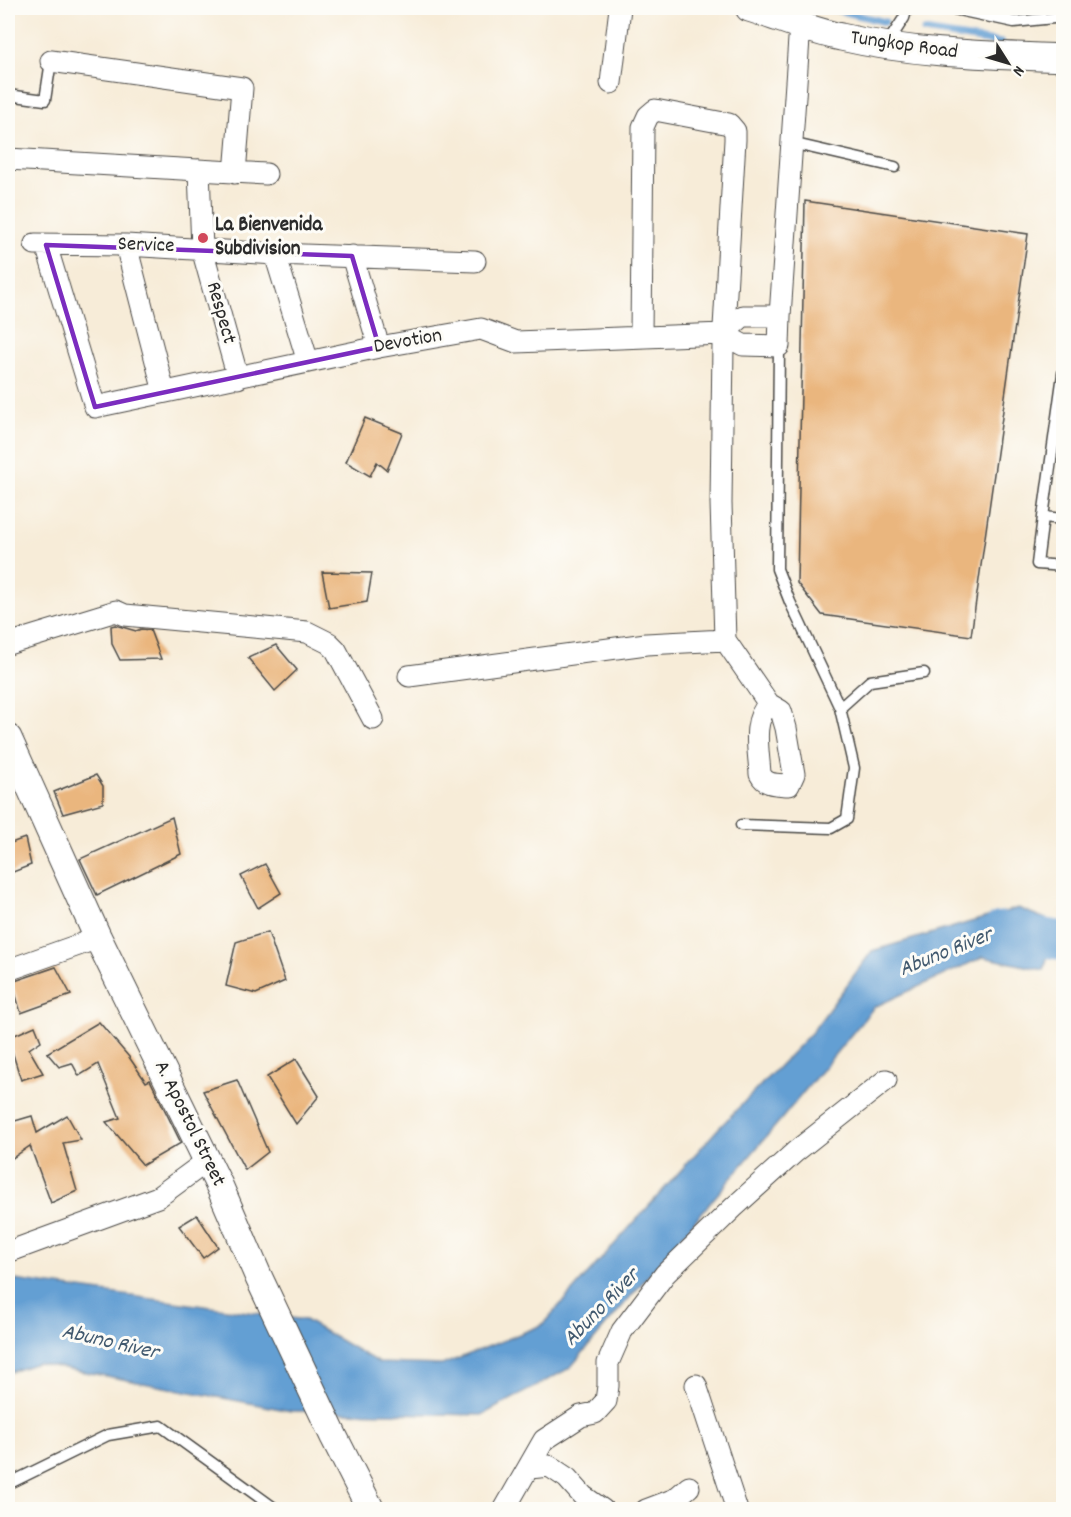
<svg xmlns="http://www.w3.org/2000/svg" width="1071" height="1517" viewBox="0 0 1071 1517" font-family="Dekko,sans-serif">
  <rect width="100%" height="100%" fill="#fdfcf7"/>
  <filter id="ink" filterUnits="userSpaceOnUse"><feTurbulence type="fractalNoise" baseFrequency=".0167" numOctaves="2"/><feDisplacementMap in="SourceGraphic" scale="12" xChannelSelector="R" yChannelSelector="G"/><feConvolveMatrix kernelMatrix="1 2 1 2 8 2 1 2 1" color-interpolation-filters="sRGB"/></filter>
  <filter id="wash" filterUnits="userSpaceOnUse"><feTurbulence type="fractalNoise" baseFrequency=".008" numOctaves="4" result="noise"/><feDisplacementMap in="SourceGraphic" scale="24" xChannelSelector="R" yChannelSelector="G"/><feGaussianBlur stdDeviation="1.35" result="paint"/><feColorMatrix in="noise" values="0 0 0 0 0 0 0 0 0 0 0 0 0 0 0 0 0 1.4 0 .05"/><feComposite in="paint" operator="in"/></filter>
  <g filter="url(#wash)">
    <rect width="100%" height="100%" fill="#f7ecd8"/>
    <!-- water -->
    <path fill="#639fd3" stroke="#47657f" stroke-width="1.5" d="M1018 908 1056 923 1044 970 983 957 874 1007 783 1117 570 1368 482 1415 291 1411 37 1363 8 1373V1279L305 1320 379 1363 442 1365 542 1325 717 1130 812 1032 872 951Z"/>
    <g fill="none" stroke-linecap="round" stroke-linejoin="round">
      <!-- stream -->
      <path stroke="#639fd3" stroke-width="7" d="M830 8 885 22
        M924 31 1001 43"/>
      <!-- river -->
      <path stroke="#639fd3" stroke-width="39" d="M1001 931 1064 941"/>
    </g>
    <g id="blocks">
      <!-- building -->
      <path fill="#eab67e" d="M805 201 1028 234 971 636 822 615 797 583Z
        M365 418 402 433 387 470 377 462 370 476 346 462Z
        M322 572 372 573 367 602 329 608Z
        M115 625 136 631 141 629 150 630 161 659 120 660 112 644 111 626Z
        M276 645 297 670 275 691 248 658Z
        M96 775 103 786V803L63 814 54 792Z
        M172 817 181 854 97 895 80 859Z
        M25 838 31 865 8 874V844Z
        M265 864 281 893 258 908 241 876Z
        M268 932 285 981 256 994 226 986 236 942Z
        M56 967 71 995 21 1013 12 982Z
        M99 1022 129 1057 146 1082 150 1080 181 1143 143 1165 106 1122 120 1118 98 1064 79 1076 72 1063 59 1067 47 1053Z
        M35 1026 41 1041 29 1049 43 1073 21 1080 8 1038Z
        M296 1059 319 1096 296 1124 267 1077Z
        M237 1080 268 1152 245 1170 203 1091Z
        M67 1115 81 1140 63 1143 77 1191 51 1203 30 1146 8 1161V1123L32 1116 37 1133Z
        M197 1215 218 1247 203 1258 179 1226Z"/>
    </g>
  </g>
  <g filter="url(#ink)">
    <use href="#blocks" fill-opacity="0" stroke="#4a4845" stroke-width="1.5"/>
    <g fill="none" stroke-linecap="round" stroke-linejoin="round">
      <!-- service casing -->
      <g stroke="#4a4845" stroke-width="13">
        <path id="service" d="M949 8 1014 22 1064 17
          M887 44 904 18 907 8
          M8 95 45 100 51 61
          M791 143 895 167
          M1064 367 1043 517 1064 519
          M1043 517 1037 564 1064 566
          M840 708 870 681 924 673
          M741 825 831 828 847 819 854 768 840 708 790 602 777 569 779 346
          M8 1484 108 1435 161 1426 277 1510"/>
      </g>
      <!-- minor casing -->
      <g stroke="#4a4845" stroke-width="23">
        <path id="minor" d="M51 61 242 88 235 173
          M611 83 620 8
          M8 159 266 174
          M199 170 202 249 238 378
          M35 244 126 245 275 254 475 261
          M46 245 95 407 379 347 481 329 516 342 723 334
          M126 245 164 392
          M275 254 308 362
          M352 256 379 347
          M780 316H743L723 334 743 345 779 346 780 316 800 24
          M641 336 643 127 648 116 655 110 729 124 735 131V140L723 344 721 503 725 640 769 704 781 711 786 728 794 774 789 785C777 784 766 786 760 774 759 751 751 721 769 704
          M8 644 116 611 125 615 307 632 329 643 336 650 373 719
          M409 676 646 644 725 640
          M8 970 98 938
          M8 1252 158 1197 207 1161
          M696 1385 737 1510
          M530 1468 549 1466 567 1478 583 1496 603 1510
          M504 1510 544 1440 581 1416 595 1413 606 1401 608 1386V1363L622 1331 665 1274 733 1208 795 1152 886 1080
          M646 1510 675 1499 689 1487"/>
      </g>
      <!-- tertiary casing -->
      <g stroke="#4a4845" stroke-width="29">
        <path id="tertiary" d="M749 8C778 17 811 31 841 37 914 54 989 55 1064 58
          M8 738 98 938 219 1185 259 1278 334 1437 371 1510"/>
      </g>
      <!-- service -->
      <use href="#service" stroke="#fff" stroke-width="10"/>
      <!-- minor -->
      <use href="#minor" stroke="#fff" stroke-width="21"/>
      <!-- tertiary -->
      <use href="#tertiary" stroke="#fff" stroke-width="27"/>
    </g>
  </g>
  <!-- marked area -->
  <path fill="none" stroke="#7b2cbf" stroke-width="4.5" stroke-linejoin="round" d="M46 245 352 256 379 347 95 407Z"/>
  <!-- markers -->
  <circle fill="#d1495b" stroke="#fdfcf7" stroke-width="2" cx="203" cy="238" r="6"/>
  <g text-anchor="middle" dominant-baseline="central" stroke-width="6" stroke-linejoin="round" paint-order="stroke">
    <!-- street labels -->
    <g font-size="21" fill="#2b2b2b" stroke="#fdfcf7">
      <text transform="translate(904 46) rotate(8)">Tungkop Road</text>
      <text transform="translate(146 246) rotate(2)">Service</text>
      <text transform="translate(220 313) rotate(74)">Respect</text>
      <text transform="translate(408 342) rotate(-10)">Devotion</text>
      <text transform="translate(189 1124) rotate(64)">A. Apostol Street</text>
    </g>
    <!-- poi labels -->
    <g font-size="21" font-weight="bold" fill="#2b2b2b" stroke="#fdfcf7" text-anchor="start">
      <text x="215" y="226">La Bienvenida<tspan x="215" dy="24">Subdivision</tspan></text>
    </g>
    <!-- water labels -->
    <g font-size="22" font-style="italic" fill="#41596e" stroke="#fdfcf7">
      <text transform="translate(946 953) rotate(-22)">Abuno River</text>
      <text transform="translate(602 1308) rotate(-46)">Abuno River</text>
      <text transform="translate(110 1343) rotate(13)">Abuno River</text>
    </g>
  </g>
  <!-- margin -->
  <rect width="1071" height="1517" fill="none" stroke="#fdfcf7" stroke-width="30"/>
  <!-- north arrow -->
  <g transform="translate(1008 63) rotate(127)" stroke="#fdfcf7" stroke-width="4.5" paint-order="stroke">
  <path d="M0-4.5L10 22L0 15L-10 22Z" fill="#2b2b2b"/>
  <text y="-9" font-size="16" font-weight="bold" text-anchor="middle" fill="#2b2b2b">N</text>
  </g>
</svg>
